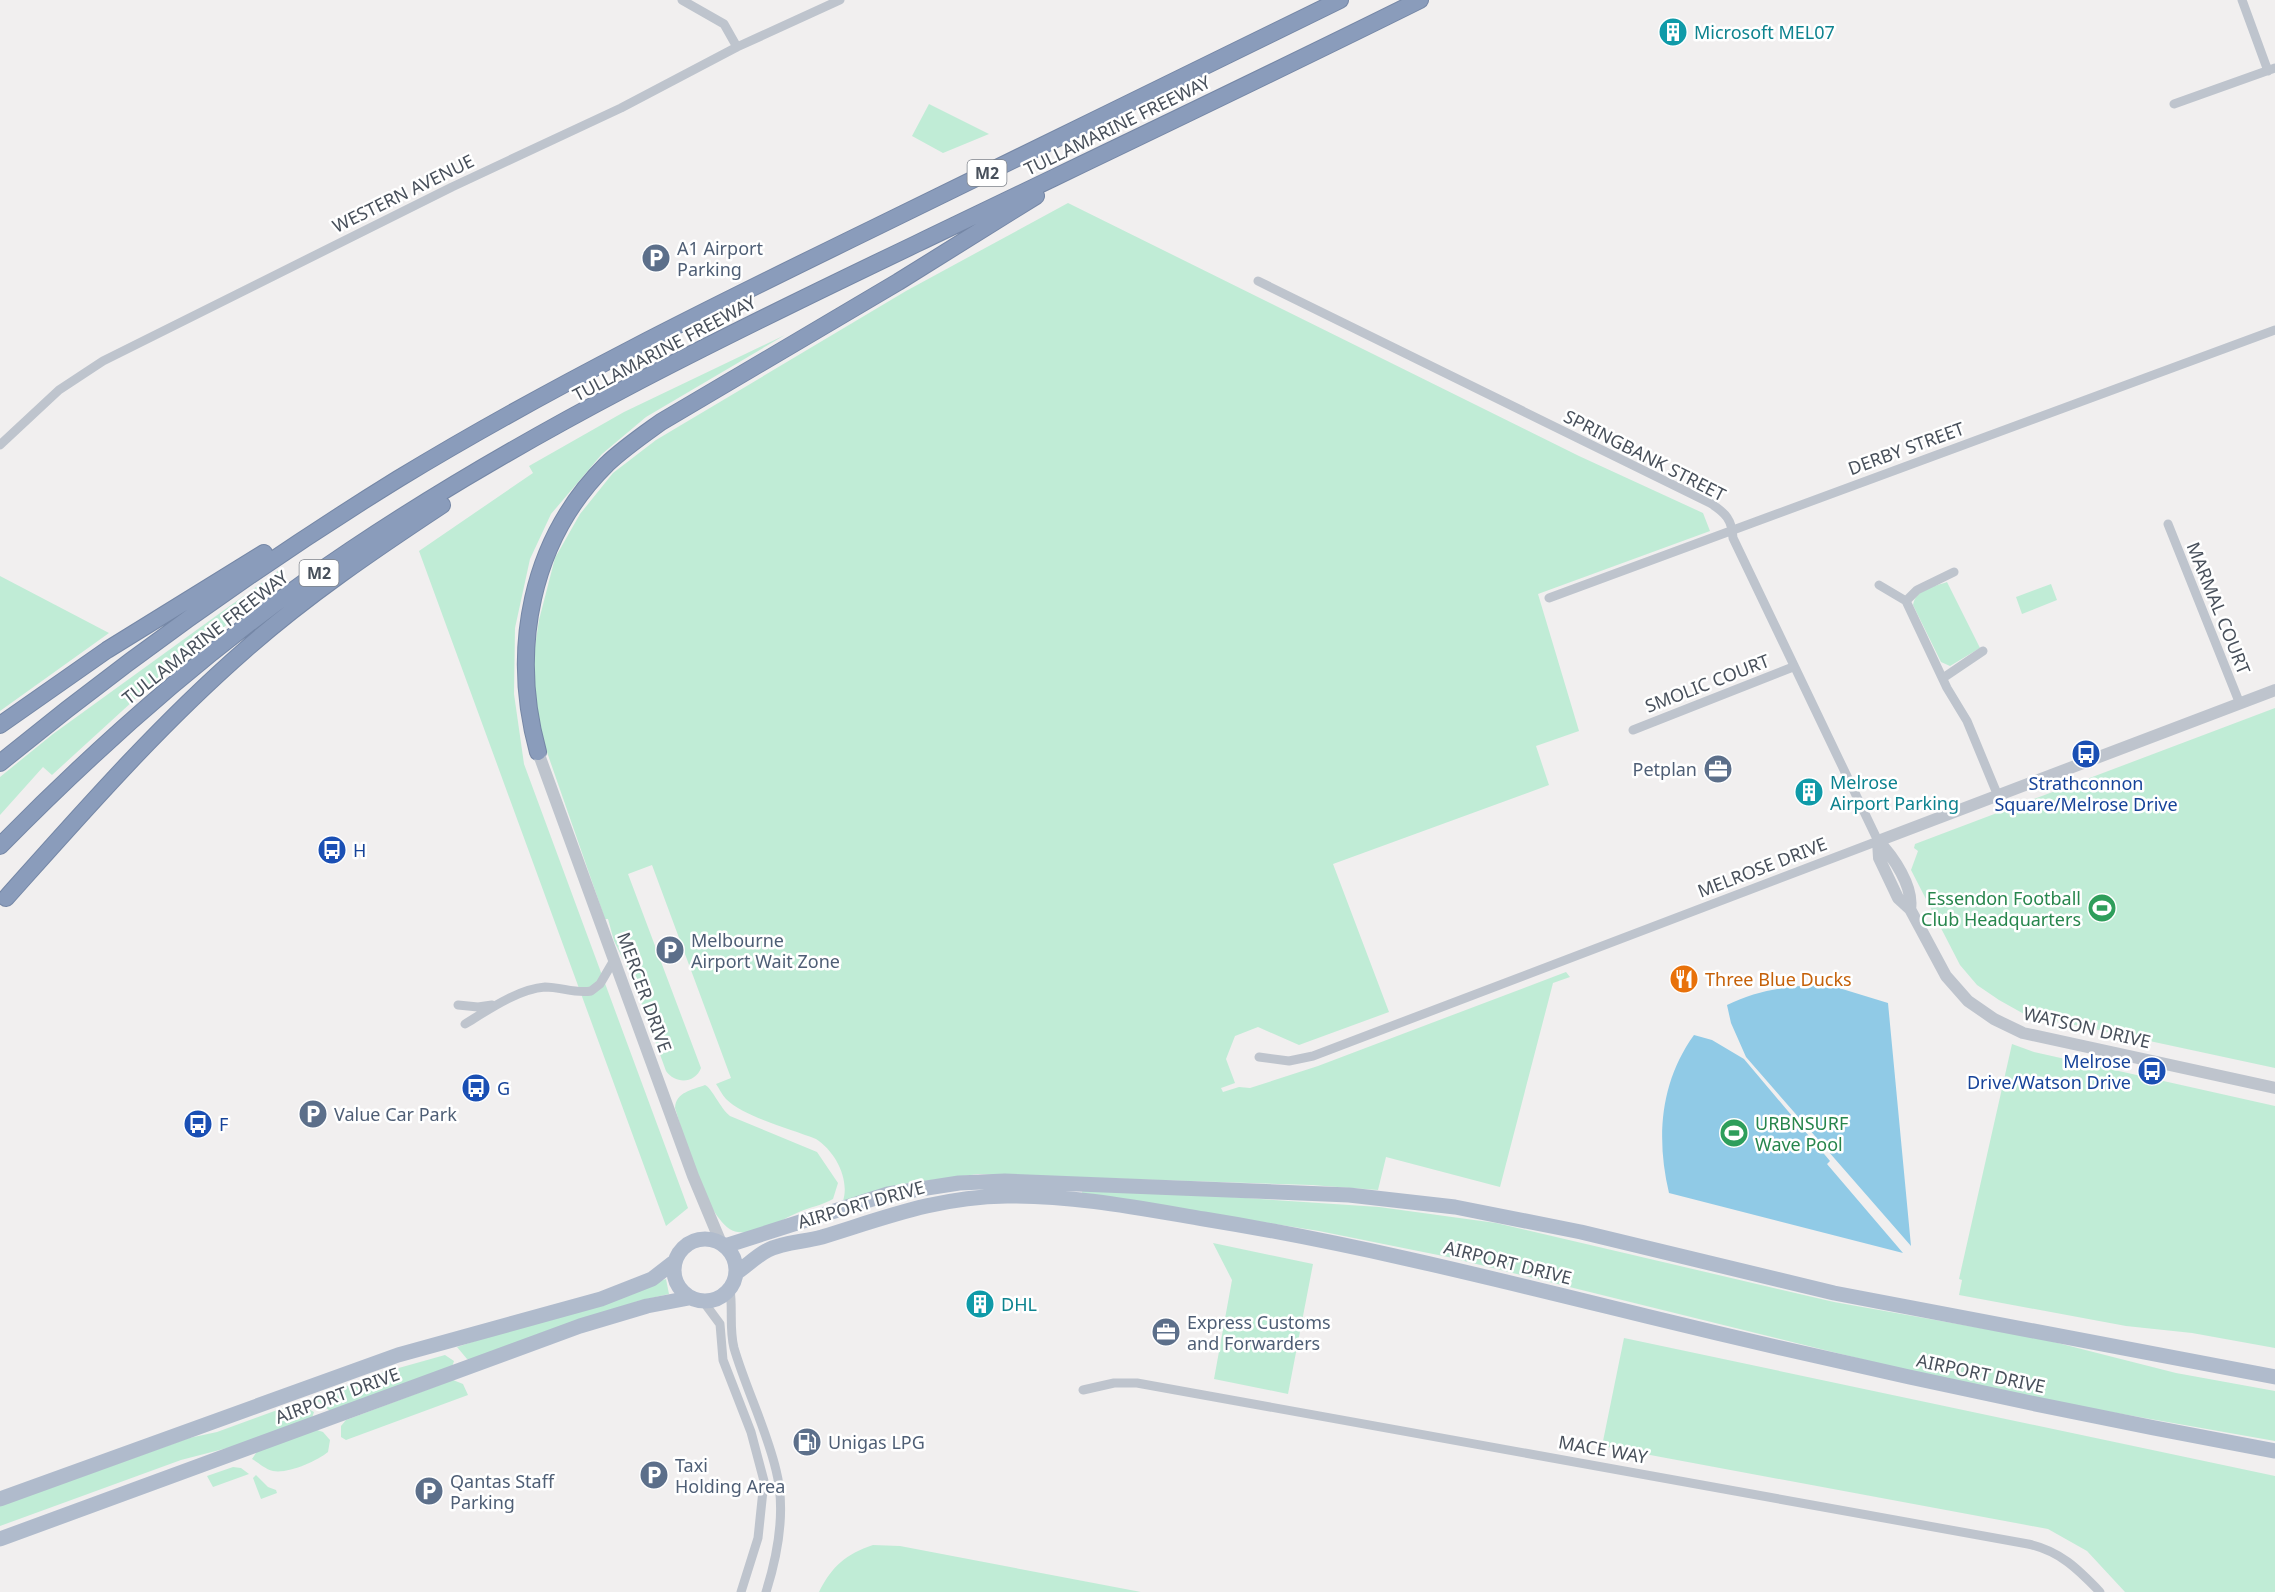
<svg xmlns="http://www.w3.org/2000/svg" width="2275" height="1592" viewBox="0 0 2275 1592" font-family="'Noto Sans',sans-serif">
  <rect width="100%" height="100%" fill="#f1efef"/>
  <!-- green -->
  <path fill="#c0ecd6" d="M929 104 989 134 943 153 912 136Z
    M1068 203 1579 456 1703 513 1710 531 1538 594 1579 731 1536 746 1549 785 1333 864 1389 1012 1299 1045 1258 1027 1235 1036 1226 1059 1235 1083 1221 1088 1223 1092 1239 1087 1250 1088 1318 1066 1566 972 1570 977 1553 983 1500 1187 1386 1157 1378 1190 1311 1185 978 1174 909 1183 843 1201C850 1179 835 1151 816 1139 791 1129 744 1117 726 1099 722 1095 719 1088 716 1084L731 1078 652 865 628 874 701 1068C695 1084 675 1084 666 1071L632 977 614 941 608 919H605L540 732 532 667 539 620 555 558 580 514 613 473 656 440 906 291Z
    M785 335 646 417 602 454 551 514 530 559 515 628 514 694 524 764 688 1208 666 1226 419 551 533 473 529 466 624 412Z
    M278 571 284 580 156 680 52 775 43 767 0 815V777L53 734Z
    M0 576 109 633 0 711Z
    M1947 582 1980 648 1950 666 1941 662 1913 605C1916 589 1933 587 1947 582Z
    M2051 584 2057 600 2022 614 2016 597Z
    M2275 708V1068L2024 1014 1999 1000 1977 985 1960 965 1911 870 1918 851 1914 848 1915 844Z
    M2012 1044 2034 1052 2275 1106V1348L2192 1333 2126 1326 1959 1295 1962 1280 1959 1279Z
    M705 1085C712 1088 720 1108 730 1116L817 1152 838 1183 833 1199C823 1205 810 1207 799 1212 781 1220 758 1235 738 1232 708 1229 684 1135 675 1108 676 1092 692 1090 705 1085Z
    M1083 1187 1379 1207 1496 1223 1834 1302 2042 1339 2176 1373 2275 1391V1441L2088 1408 1918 1373 1448 1257 1319 1231 1082 1193Z
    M1213 1243 1313 1264 1288 1394 1214 1379 1232 1280Z
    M666 1279 669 1294 638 1301 472 1360 467 1359 457 1347Z
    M1624 1338 2275 1476V1592H2125L2087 1551 2048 1529 1602 1446Z
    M445 1355 454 1361 452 1367 330 1411 314 1398 388 1371Z
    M453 1380 463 1384 468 1395 346 1440 341 1437V1426L346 1420Z
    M291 1405H301L314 1412 312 1418 235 1446 181 1460 0 1526V1506L189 1438 217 1432Z
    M317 1430 323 1432 330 1440 328 1452C317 1461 288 1474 273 1471 265 1469 259 1463 252 1459L258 1450Z
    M233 1467 241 1468 249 1474 213 1487 207 1476Z
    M256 1475 268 1487 276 1490 277 1493 261 1499 253 1478Z
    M873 1545 900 1546 1141 1592H819C832 1566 846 1554 873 1545Z"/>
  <!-- water -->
  <path fill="#90cae6" d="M1812 985 1839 988 1888 1003 1911 1246 1746 1057 1731 1023 1727 1005C1755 991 1782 987 1812 985Z
    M1694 1035 1712 1040 1744 1059 1830 1161 1827 1164 1903 1253 1669 1193C1656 1138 1660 1082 1694 1035Z"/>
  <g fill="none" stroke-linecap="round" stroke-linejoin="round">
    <!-- motorway casing -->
    <g stroke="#7587a6" stroke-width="18">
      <path id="motorway" d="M0 725 107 650 264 553
        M538 752C510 650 530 540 607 464 624 448 643 435 661 422L898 282 1036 196
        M0 763C126 660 259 565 398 479 551 386 712 307 872 229 1028 153 1184 76 1340 0
        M0 846C107 737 224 635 351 550 528 431 724 336 916 244 1084 163 1253 83 1420 0
        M6 898C82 813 158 726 245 650 306 596 374 550 442 505"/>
    </g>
    <!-- minor -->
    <path stroke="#bec4cd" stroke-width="9" d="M682 0 724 24 737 47
      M2242 0 2268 71
      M2174 104 2275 68
      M1258 281 1710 503C1726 513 1732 520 1733 538L1878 841 1313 1056 1289 1061 1259 1057
      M0 445 59 390 103 361 452 187 621 108 737 47 840 0
      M2168 524 2240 704
      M1879 585 1906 601 1947 688 1967 721 1998 796
      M1549 598 2275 330
      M1906 601 1917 590 1954 572
      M1943 678 1983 651
      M1633 730 1793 667
      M458 1005 478 1007 492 1005
      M465 1024C488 1010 518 989 545 987 561 987 576 994 591 991L600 984 614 960
      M730 1289C733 1308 729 1329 734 1348 746 1389 766 1428 776 1470 786 1509 778 1554 766 1592
      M703 1301 720 1324 723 1360 751 1432 764 1481 758 1538 741 1592
      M1083 1390 1114 1383H1137L2028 1544C2060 1551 2078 1569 2100 1592"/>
    <!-- tertiary -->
    <path stroke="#bec4cd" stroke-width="12" d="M538 752 693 1176 721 1243
      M1878 841 1879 858 1898 898 1910 909 1946 976 1968 1001 1994 1019 2023 1033 2275 1088
      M1878 841 2275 690
      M1878 841C1893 856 1914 887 1910 909"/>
    <!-- primary -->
    <path stroke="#b0bbcc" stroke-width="15" d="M674 1270a31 31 0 1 1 62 0a31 31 0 1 1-62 0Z
      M725 1246 888 1194 959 1183 1005 1181 1349 1195 1455 1207 1581 1232 1834 1293 2275 1377
      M736 1273C747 1266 756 1256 768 1250 784 1242 804 1242 822 1237 887 1217 937 1197 1007 1196 1073 1195 1139 1208 1204 1219 1353 1243 1499 1280 1646 1316 1855 1367 2064 1412 2275 1451
      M0 1499 398 1355 601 1299 652 1279 674 1262
      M0 1539 580 1326 647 1306 689 1298"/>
    <!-- motorway -->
    <use href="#motorway" stroke="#8a9cbb" stroke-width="16"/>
  </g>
  <!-- icons -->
  <defs>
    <g id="building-disc" transform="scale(1.5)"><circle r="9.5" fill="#0f9aa8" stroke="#fff"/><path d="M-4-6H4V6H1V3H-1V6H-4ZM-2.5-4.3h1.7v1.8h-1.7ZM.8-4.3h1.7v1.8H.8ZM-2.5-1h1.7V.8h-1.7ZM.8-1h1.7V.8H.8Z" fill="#fff"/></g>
    <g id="parking-disc" transform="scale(1.5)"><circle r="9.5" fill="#5c6f8a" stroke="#fff"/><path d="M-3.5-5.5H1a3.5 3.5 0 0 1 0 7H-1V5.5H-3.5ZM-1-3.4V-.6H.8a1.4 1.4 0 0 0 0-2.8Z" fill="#fff"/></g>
    <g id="bus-disc" transform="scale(1.5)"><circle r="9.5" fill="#1a4fb4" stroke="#fff"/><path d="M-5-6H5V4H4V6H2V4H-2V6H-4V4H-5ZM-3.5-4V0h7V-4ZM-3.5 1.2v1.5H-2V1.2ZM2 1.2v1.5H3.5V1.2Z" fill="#fff"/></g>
    <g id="office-disc" transform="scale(1.5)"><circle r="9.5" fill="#5c6f8a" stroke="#fff"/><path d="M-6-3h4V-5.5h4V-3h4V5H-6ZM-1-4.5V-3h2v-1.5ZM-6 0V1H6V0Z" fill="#fff"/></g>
    <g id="stadium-disc" transform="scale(1.5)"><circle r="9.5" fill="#2e9e5b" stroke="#fff"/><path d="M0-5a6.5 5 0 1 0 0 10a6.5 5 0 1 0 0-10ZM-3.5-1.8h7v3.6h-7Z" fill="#fff"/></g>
    <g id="restaurant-disc" transform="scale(1.5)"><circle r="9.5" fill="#e8710a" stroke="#fff"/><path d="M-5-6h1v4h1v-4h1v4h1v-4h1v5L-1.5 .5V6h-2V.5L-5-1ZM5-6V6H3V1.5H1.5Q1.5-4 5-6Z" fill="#fff"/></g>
    <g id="fuel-disc" transform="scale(1.5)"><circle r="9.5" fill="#5c6f8a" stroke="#fff"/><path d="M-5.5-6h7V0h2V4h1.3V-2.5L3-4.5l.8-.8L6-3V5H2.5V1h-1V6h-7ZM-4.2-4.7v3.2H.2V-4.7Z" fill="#fff"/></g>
  </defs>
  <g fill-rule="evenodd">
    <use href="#building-disc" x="1673" y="32"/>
    <use href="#parking-disc" x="656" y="258"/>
    <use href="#bus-disc" x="2086" y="754"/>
    <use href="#office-disc" x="1718" y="769"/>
    <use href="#building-disc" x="1809" y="792"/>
    <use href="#bus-disc" x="332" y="850"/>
    <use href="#stadium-disc" x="2102" y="908"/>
    <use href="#parking-disc" x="670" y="950"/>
    <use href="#restaurant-disc" x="1684" y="979"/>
    <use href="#bus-disc" x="2152" y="1071"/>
    <use href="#bus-disc" x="476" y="1088"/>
    <use href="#parking-disc" x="313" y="1114"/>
    <use href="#bus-disc" x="198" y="1124"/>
    <use href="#stadium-disc" x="1734" y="1133"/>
    <use href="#building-disc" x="980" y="1304"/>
    <use href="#office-disc" x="1166" y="1332"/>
    <use href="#fuel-disc" x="807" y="1442"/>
    <use href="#parking-disc" x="654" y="1475"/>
    <use href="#parking-disc" x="429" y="1491"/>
  </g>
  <g text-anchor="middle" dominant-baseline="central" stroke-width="5" stroke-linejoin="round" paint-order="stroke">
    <!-- shield labels -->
    <g fill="#fff" stroke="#7f848c" stroke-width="1.5">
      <rect x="967.5" y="160" width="39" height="26" rx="4.5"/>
      <rect x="299.5" y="560" width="39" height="26" rx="4.5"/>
    </g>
    <g font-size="16" font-weight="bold" fill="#48505b">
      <text x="987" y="173">M2</text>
      <text x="319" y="573">M2</text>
    </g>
    <!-- culture labels -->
    <g font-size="18" fill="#0d838f" stroke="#fff" text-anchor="start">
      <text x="1694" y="32">Microsoft MEL07</text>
      <text x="1830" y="782">Melrose<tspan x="1830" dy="21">Airport Parking</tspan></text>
      <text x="1001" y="1304">DHL</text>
    </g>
    <!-- street labels -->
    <g font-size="18" fill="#48505b" stroke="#fff">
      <text transform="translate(1117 125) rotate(-26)">TULLAMARINE FREEWAY</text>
      <text transform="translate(403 193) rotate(-26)">WESTERN AVENUE</text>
      <text transform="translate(664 348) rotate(-28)">TULLAMARINE FREEWAY</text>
      <text transform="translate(1906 448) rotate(-20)">DERBY STREET</text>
      <text transform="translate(1645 455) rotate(27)">SPRINGBANK STREET</text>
      <text transform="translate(2219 608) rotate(68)">MARMAL COURT</text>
      <text transform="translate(205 637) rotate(-38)">TULLAMARINE FREEWAY</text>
      <text transform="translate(1707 683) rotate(-21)">SMOLIC COURT</text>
      <text transform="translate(1762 867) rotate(-21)">MELROSE DRIVE</text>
      <text transform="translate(645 992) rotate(70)">MERCER DRIVE</text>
      <text transform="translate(2087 1027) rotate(13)">WATSON DRIVE</text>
      <text transform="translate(861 1204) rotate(-16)">AIRPORT DRIVE</text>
      <text transform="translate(1508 1262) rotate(14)">AIRPORT DRIVE</text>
      <text transform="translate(1981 1373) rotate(12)">AIRPORT DRIVE</text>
      <text transform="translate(337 1395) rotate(-20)">AIRPORT DRIVE</text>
      <text transform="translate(1603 1449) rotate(10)">MACE WAY</text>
    </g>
    <!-- service labels -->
    <g font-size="18" fill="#4e5e75" stroke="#fff" text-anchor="start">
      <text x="677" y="248">A1 Airport<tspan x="677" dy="21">Parking</tspan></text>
      <text x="1697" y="769" text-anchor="end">Petplan</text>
      <text x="691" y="940">Melbourne<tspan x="691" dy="21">Airport Wait Zone</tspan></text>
      <text x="334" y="1114">Value Car Park</text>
      <text x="1187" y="1322">Express Customs<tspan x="1187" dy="21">and Forwarders</tspan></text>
      <text x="828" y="1442">Unigas LPG</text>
      <text x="675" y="1465">Taxi<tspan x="675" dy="21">Holding Area</tspan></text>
      <text x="450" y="1481">Qantas Staff<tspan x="450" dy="21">Parking</tspan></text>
    </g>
    <!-- transit labels -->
    <g font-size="18" fill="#164399" stroke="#fff" text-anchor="start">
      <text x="2086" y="783" text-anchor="middle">Strathconnon<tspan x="2086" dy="21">Square/Melrose Drive</tspan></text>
      <text x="353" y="850">H</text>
      <text x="2131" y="1061" text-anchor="end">Melrose<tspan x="2131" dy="21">Drive/Watson Drive</tspan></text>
      <text x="497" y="1088">G</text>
      <text x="219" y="1124">F</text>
    </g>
    <!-- leisure labels -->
    <g font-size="18" fill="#27864d" stroke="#fff" text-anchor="end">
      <text x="2081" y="898">Essendon Football<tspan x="2081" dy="21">Club Headquarters</tspan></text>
      <text x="1755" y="1123" text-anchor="start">URBNSURF<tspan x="1755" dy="21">Wave Pool</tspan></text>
    </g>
    <!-- food labels -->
    <g font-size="18" fill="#c56008" stroke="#fff" text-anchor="start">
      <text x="1705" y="979">Three Blue Ducks</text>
    </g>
  </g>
</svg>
